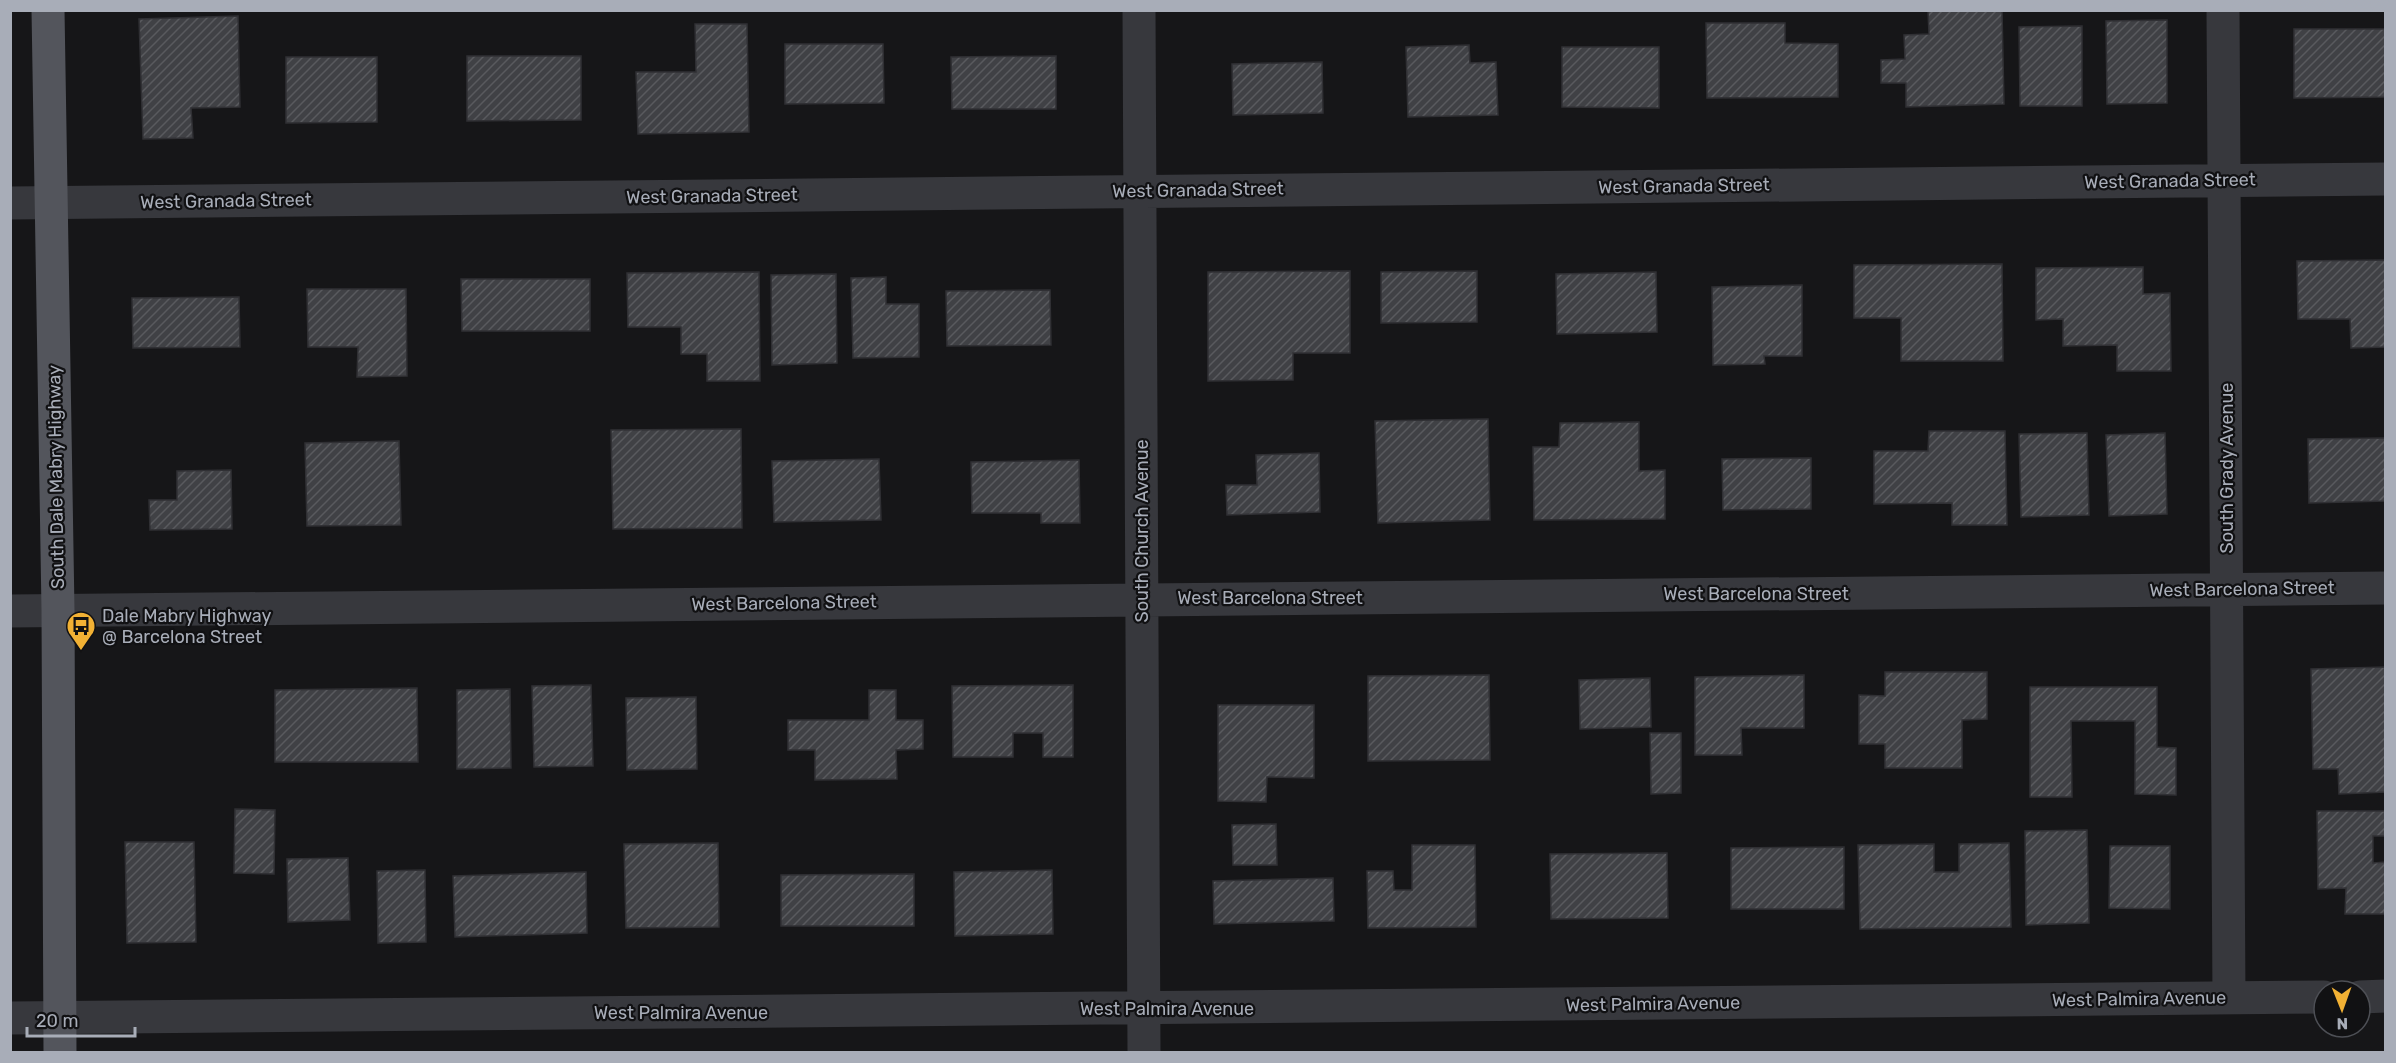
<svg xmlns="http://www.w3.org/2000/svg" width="2396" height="1063" viewBox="0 0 2396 1063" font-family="Rubik,sans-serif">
  <defs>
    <pattern id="building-hatch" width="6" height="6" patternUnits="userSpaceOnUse" patternTransform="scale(1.5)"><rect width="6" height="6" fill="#404145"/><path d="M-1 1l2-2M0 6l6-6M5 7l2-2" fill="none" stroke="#595a5e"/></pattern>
  </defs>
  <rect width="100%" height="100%" fill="#161618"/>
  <!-- building -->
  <path fill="url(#building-hatch)" stroke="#303034" stroke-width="1.5" d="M2002 10 2004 104 1906 107V83H1881V60L1905 59 1904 35 1929 34 1928 11Z
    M238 16 240 107 191 108 193 138 143 139 139 19Z
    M2167 20V103L2107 104 2106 21Z
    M1706 23H1785V43L1838 44V97L1707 98Z
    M695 24H747L749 132 638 134 636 72H696Z
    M2082 26V106H2020L2019 27Z
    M2294 29H2386V97L2294 98Z
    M785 44H883L884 103 785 104Z
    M1469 45 1470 63 1496 62 1498 115 1408 117 1406 47Z
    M1562 47H1659V108L1562 107Z
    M467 56H581V120L467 121Z
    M1056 56V109H952L951 57Z
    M286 57H377V122L286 123Z
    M1322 62 1323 113 1233 115 1232 64Z
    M2386 260V347L2351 348 2350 319H2298L2297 261Z
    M2002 264 2003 361H1901V318H1854V265Z
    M2143 267V294L2170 293 2171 371H2117V345L2063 346V319L2036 320V268Z
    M1350 271V353H1293V380L1208 381V272Z
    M1477 271V322L1381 323V272Z
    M759 272 760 381H707V354H681V327H628L627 273Z
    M1656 272 1657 332 1557 334 1556 274Z
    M836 274 837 363 772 365 771 275Z
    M886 277V304H919V357L853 358 851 278Z
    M461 279H590V331H462Z
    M1802 285V356H1764L1765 364 1713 365 1712 287Z
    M307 289H406L407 376 357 377 358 347H308Z
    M1050 290 1051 345 947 346 946 291Z
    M239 297 240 347 133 348 132 298Z
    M1488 419 1490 520 1378 523 1375 421Z
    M1639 422V471L1665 470V519L1534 520 1533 447H1559L1560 423Z
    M741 429 742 528 613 529 611 430Z
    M1929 431H2005L2007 525H1952V503L1874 504V451H1928Z
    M2087 433 2089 515 2021 517 2019 434Z
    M2165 433 2167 514 2109 516 2106 435Z
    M2386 438V501L2309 503 2308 439Z
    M399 441 401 525 307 526 305 443Z
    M1319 453 1320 512 1227 515 1226 485H1257L1256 455Z
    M1811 458V509L1723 510 1722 459Z
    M879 459 881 520 774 522 772 461Z
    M1079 460 1080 523H1041V513H972L971 462Z
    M231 470 232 529 150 530 149 500H177V471Z
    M2386 667V792L2339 794 2338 769H2313L2311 669Z
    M1885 672H1987V719L1962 720V768H1885V744H1859V695L1885 696Z
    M1489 675 1490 760 1368 761V676Z
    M1804 675V728H1741L1742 755H1695V677Z
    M1650 678 1651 727 1580 729 1579 680Z
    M591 685 593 766 534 767 532 686Z
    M1073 685V757H1043V733H1013V757H953L952 686Z
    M2030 687H2157V747L2176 748V795L2135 794V721H2071L2072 797H2030Z
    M417 688 418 762H275V690Z
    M510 689 511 768 457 769V690Z
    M869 690H896V720H923V749L896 750 897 779 815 780V750H788V720H869Z
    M696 697 697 769 627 770 626 698Z
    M1218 705H1314V778L1267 777 1266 802 1218 801Z
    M1650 733H1681V793L1651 794Z
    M235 809 275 810 274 874 234 873Z
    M2317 811H2386V836H2373V863L2386 862V914H2345L2346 888 2318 889Z
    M1276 824 1277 865H1233L1232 825Z
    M2087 830 2089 923 2026 925 2025 831Z
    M125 842H194L196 942 127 943Z
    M718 843 719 927 626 928 624 844Z
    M2009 843 2011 927 1860 929 1858 845 1934 844V872H1959V844Z
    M1412 845H1475L1476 927 1368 928 1367 871H1393L1394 890H1412Z
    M2110 846H2170V909L2109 908Z
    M1844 847V909H1731V848Z
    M1667 853 1668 918 1551 919 1550 854Z
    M348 858 350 920 288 922 287 859Z
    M425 870 426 942 378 943 377 871Z
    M1052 870 1053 934 955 936 954 872Z
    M586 872 587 933 455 937 453 876Z
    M914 874V926H781V875Z
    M1333 878 1334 921 1214 924 1213 881Z"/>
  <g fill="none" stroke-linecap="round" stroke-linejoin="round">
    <!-- minor -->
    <path stroke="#37383d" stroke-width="33" d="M1139 10 1144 1052
      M2223 10 2229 998
      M10 203 2386 179
      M10 611 2386 588
      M2360 997 2386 996
      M10 1018 2324 997"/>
    <!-- major -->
    <path stroke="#53555c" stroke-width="33" d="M48 10 58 610 60 1052"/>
  </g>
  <!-- icons -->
  <defs>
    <g id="bus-pin" transform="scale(1.5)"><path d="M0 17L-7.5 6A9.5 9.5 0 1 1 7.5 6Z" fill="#f2b134" stroke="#111113"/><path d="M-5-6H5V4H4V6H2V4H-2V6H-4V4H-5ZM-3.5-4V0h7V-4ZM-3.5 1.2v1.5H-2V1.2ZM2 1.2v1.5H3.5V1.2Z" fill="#111"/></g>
  </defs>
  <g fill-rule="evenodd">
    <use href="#bus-pin" x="81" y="626"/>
  </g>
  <g text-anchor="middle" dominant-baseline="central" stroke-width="4.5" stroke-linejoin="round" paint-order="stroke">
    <!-- street labels -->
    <g font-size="18" fill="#a8adb8" stroke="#111113">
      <text transform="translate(2170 181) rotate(-1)">West Granada Street</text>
      <text transform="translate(1684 186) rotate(-1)">West Granada Street</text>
      <text transform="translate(1198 190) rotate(-1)">West Granada Street</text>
      <text transform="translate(712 196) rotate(-1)">West Granada Street</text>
      <text transform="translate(226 201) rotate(-1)">West Granada Street</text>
      <text transform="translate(2227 468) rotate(-90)">South Grady Avenue</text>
      <text transform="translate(56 477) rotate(-91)">South Dale Mabry Highway</text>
      <text transform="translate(1142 531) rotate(-90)">South Church Avenue</text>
      <text transform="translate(2242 589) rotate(-1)">West Barcelona Street</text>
      <text x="1756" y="594">West Barcelona Street</text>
      <text x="1270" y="598">West Barcelona Street</text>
      <text transform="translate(784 603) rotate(-1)">West Barcelona Street</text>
      <text transform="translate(2139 999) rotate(-1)">West Palmira Avenue</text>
      <text transform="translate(1653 1004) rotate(-1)">West Palmira Avenue</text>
      <text x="1167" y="1009">West Palmira Avenue</text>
      <text x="681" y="1013">West Palmira Avenue</text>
    </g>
    <!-- poi labels -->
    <g font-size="18" fill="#a8adb8" stroke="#111113" text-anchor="start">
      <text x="102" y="616">Dale Mabry Highway<tspan x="102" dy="21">@ Barcelona Street</tspan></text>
    </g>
  </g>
  <!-- border -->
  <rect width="2396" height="1063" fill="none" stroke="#a8adb8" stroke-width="24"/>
  <!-- north arrow -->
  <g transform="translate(2342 1009) rotate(179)"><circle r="28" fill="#111113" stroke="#4d4f55" stroke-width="1.5"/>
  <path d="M0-4.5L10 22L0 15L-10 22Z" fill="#f2b134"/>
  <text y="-9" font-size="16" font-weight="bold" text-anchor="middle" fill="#a8adb8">N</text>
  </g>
  <!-- scale -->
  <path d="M27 1027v9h108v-9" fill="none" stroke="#a8adb8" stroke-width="3"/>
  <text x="36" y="1027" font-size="18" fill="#a8adb8" stroke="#111113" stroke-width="4.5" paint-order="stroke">20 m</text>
</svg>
